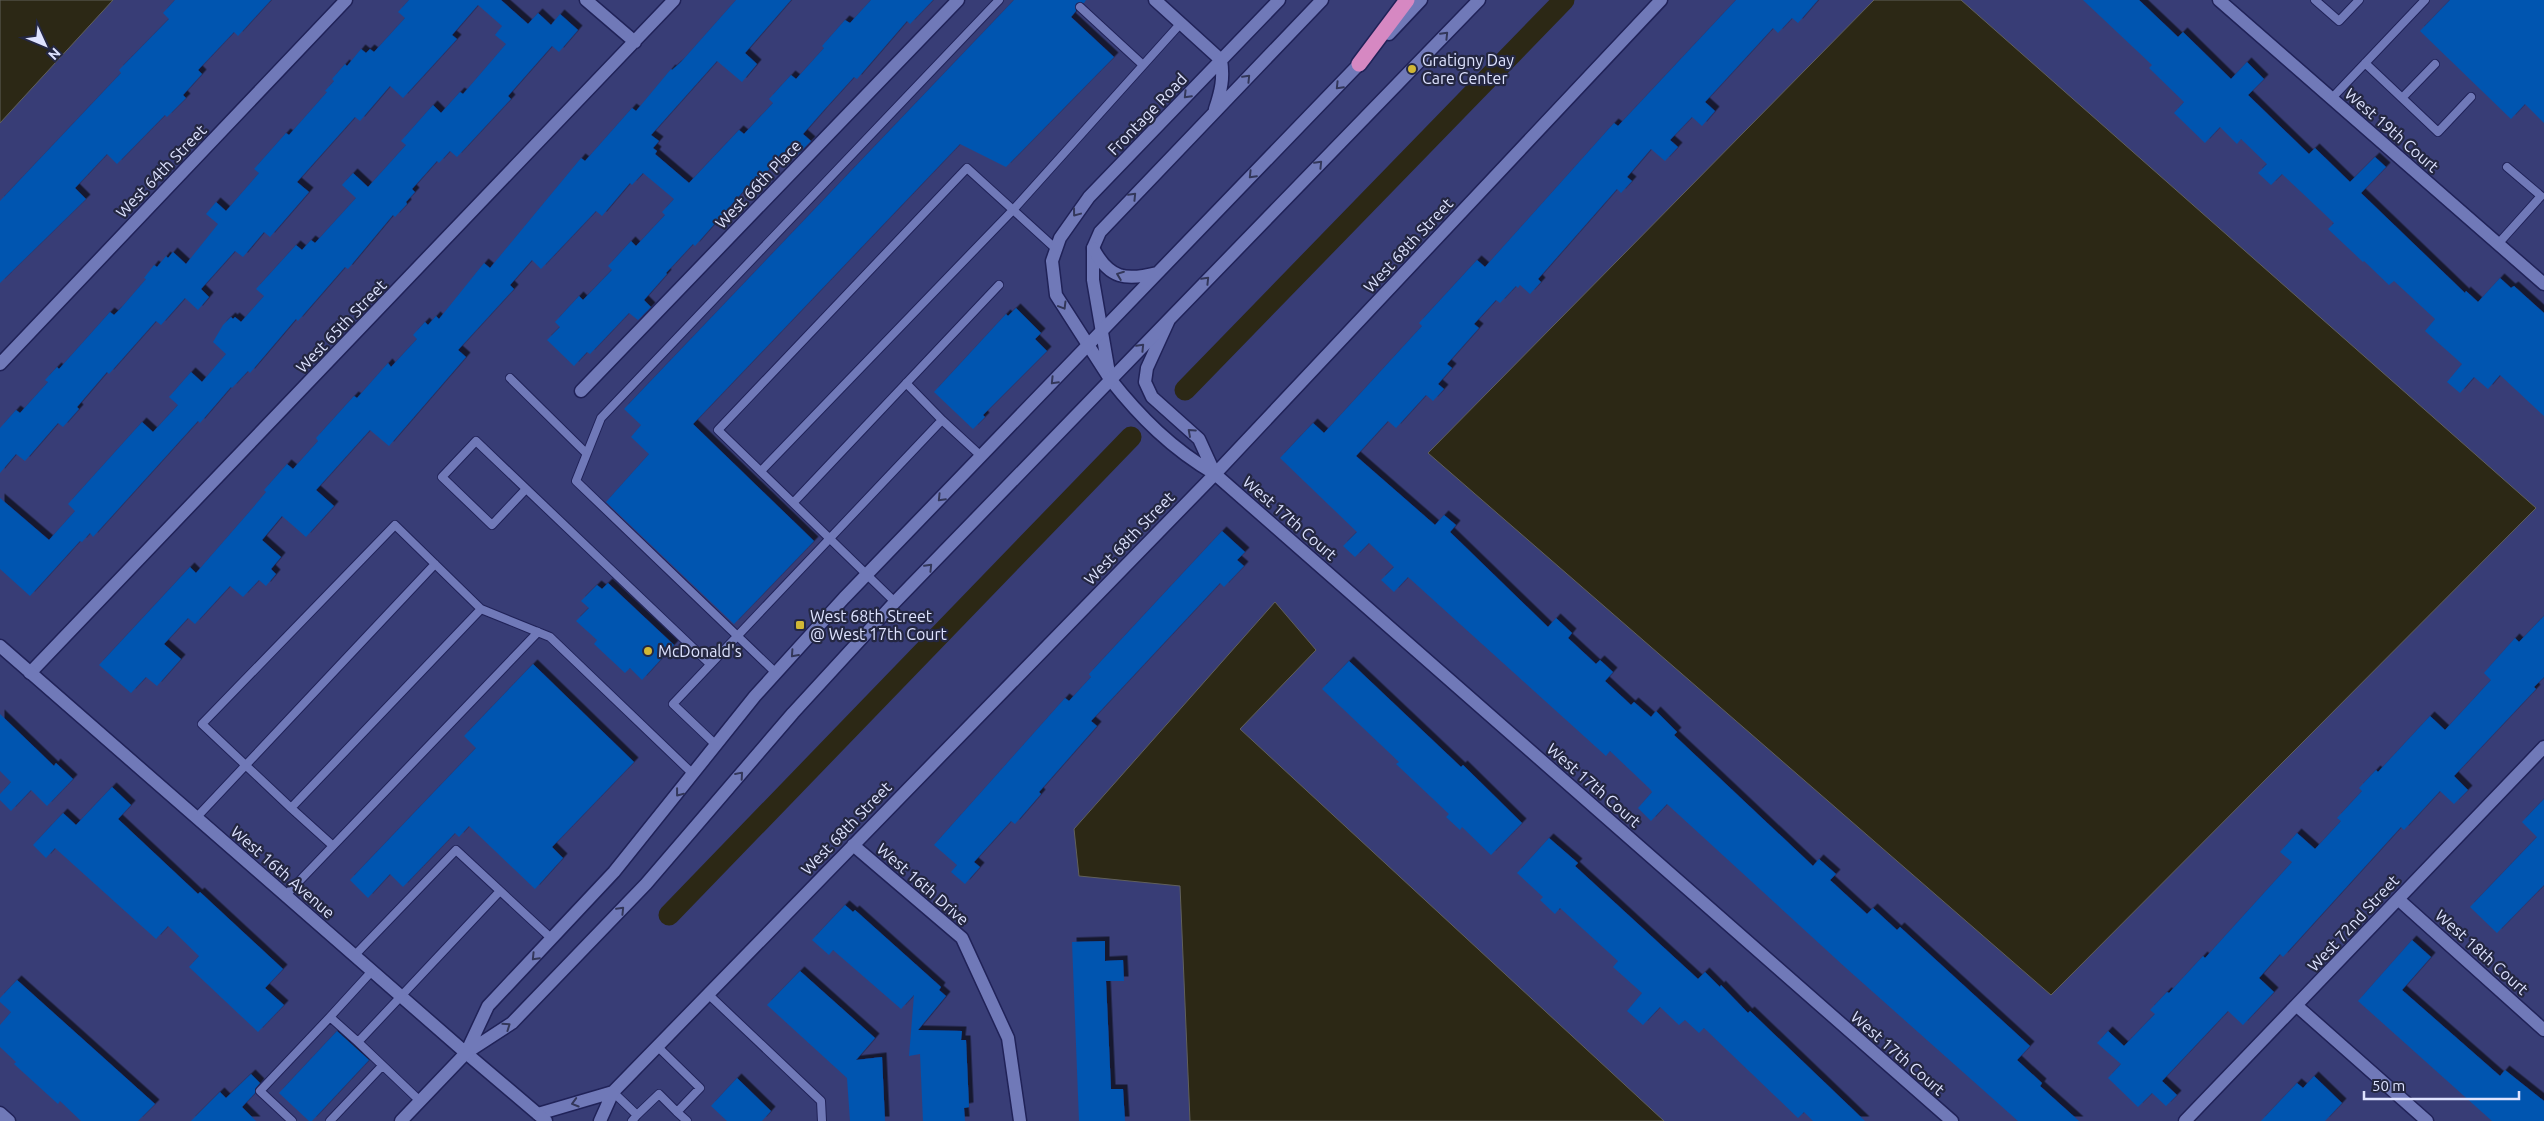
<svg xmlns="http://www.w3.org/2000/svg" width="2544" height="1121" viewBox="0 0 2544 1121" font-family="Ubuntu,sans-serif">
  <defs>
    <filter id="shadow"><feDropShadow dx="4.5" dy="-4.5" stdDeviation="0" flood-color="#0009"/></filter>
  </defs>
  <rect width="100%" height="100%" fill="#383d76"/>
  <!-- water -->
  <path fill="#2c2815" stroke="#61605b" d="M0 0H113L0 123Z
    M1874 0H1961L2536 508 2051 995 1428 453Z
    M1275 602 1316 650 1240 729 1664 1121H1190L1180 886 1079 876 1074 829Z"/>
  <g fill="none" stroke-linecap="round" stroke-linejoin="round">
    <!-- canal -->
    <path stroke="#2c2815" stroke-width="21" d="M1185 390 1564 0
      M669 915 1131 437"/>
  </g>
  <!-- building -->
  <path fill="#0354b0" filter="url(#shadow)" d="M175 0H271L238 36 234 32 198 70 202 74 183 95 186 98 167 117 165 115 117 164 107 154 75 188 86 199 0 283V201L121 73 119 70 169 19 163 13Z
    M409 0H501L528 24 538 13 551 25 560 14 578 30 559 52 552 46 508 96 511 99 457 157 450 151 439 163 437 161 412 189 415 192 406 202 407 204 395 217 393 215 348 269 345 267 298 321 296 319 250 373 248 371 232 388 231 387 200 423 198 421 93 537 90 533 82 542 80 541 30 596 0 569V498L49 540 75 511 68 504 142 422 153 432 178 405 169 397 191 372 202 382 226 354 213 342 223 325 231 317 233 319 235 317 241 322 264 296 256 289 296 245 302 250 311 240 315 243 356 198 342 185 353 173 368 187 406 145 401 141 433 105 441 113 460 92 463 94 506 44 495 35 502 26 478 5 452 35 457 39 403 98 390 86 360 121 355 117 297 182 309 192 270 237 264 232 243 257 235 251 201 289 209 297 198 310 185 298 161 325 156 321 109 374 107 372 77 407 79 409 63 427 58 423 25 461 16 454 0 473V428L16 410 20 413 48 382 45 380 57 367 59 369 110 312 114 315 121 308 146 279 144 278 154 265 157 267 166 256 168 258 173 252 186 264 218 224 206 214 216 202 226 211 259 173 254 169 286 133 289 135 327 92 325 91 334 81 332 79 345 64 347 66 361 49 366 53 370 49 374 52 405 18 398 12Z
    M736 0H791L745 53 757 64 742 82 717 61 651 135 659 141 653 148 657 151 655 154 689 183 739 130 744 134 773 103 769 99 791 75 796 79 824 48 822 46 845 20 850 23 871 0H933L910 24 907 21 857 79 854 77 824 110 803 134 811 141 798 154 790 146 750 190 747 187 695 246 693 244 666 273 667 274 644 300 651 307 638 320 629 313 590 354 587 352 574 366 547 340 560 327 555 322 579 296 583 300 612 270 608 266 631 241 636 246 665 215 662 212 674 199 643 173 632 185 630 183 602 216 596 211 541 269 532 260 510 285 514 289 458 350 466 357 389 446 370 430 316 490 334 506 306 537 282 516 262 540 281 557 271 569 276 574 266 586 259 580 243 597 230 586 195 624 188 618 164 644 181 659 157 686 146 677 131 693 99 665 190 567 196 573 250 511 266 492 264 490 287 464 293 469 318 441 316 438 354 396 357 398 388 363 391 367 417 339 413 335 425 322 428 325 436 316 439 319 484 263 490 268 581 158 585 161 632 108 636 111 671 69 672 70 681 62Z
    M1014 0H1086L1084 3 1076 4V11L1071 17 1114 57 1006 167 960 144 693 424 814 541 734 624 606 502 649 454 631 437 641 425 624 409Z
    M1736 0H1818L1798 23 1792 18 1778 33 1773 28 1705 102 1715 111 1702 126 1692 117 1670 140 1678 147 1665 161 1651 149 1627 177 1632 181 1621 193 1617 189 1538 279 1541 282 1530 294 1520 285 1518 288 1516 286 1500 303 1496 300 1474 324 1479 328 1447 364 1452 368 1438 384 1444 389 1433 401 1426 395 1396 428 1388 421 1356 456 1435 525 1444 515 1456 525 1450 532 1548 627 1556 618 1572 633 1568 638 1596 664 1600 660 1613 672 1605 681 1631 705 1634 702 1651 717 1656 711 1677 732 1674 735 1813 866 1819 859 1836 874 1830 880 1867 914 1873 908 1897 930 1900 927 2030 1046 2017 1060 2042 1083 2040 1086 2079 1121H2018L1846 968 1667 804 1651 821 1638 808 1652 792 1650 789 1610 751 1606 756 1408 577 1394 592 1381 580 1394 567 1369 543 1355 557 1343 546 1357 532 1280 458 1313 423 1324 433 1422 326 1419 323 1477 260 1485 267 1614 123 1618 126Z
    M2083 0H2139L2178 37 2183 32 2231 79 2247 62 2264 79 2248 95 2309 154 2315 148 2350 182 2375 157 2386 167 2361 193 2465 293 2466 291 2478 302 2500 278 2511 288 2514 286 2544 313V416L2500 375 2488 389 2474 377 2460 393 2447 382 2462 364 2425 331 2435 319 2394 281 2389 285 2364 261 2363 262 2328 229 2334 223 2282 174 2271 185 2258 173 2267 164 2241 139 2237 144 2220 127 2205 143 2174 113 2184 102 2149 68 2152 65Z
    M2450 0H2544V123L2525 104 2511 119 2420 31Z
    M1016 308 1041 333 1035 339 1047 351 983 415 985 417 973 429 934 392 1006 314 1008 316Z
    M1222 531 1245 552 1237 560 1244 566 1224 587 1220 583 1091 721 1097 726 1039 792 1041 794 1015 824 1011 821 974 862 980 867 965 884 951 872 957 865 934 845 1065 698 1069 701 1091 677 1089 674Z
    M608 583 674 645 642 680 630 668 625 673 594 644 597 640 576 621 589 608 581 601 597 585 602 589Z
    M2544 616V677L2534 687 2536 689 2454 776 2468 790 2454 804 2440 791 2404 830 2401 827 2283 957 2280 954 2259 978 2274 992 2243 1025 2228 1011 2162 1081 2177 1095 2166 1106 2152 1093 2138 1107 2108 1078 2121 1064 2097 1043 2108 1031 2124 1046 2155 1014 2150 1010 2167 992 2169 993 2203 956 2205 958 2292 862 2280 852 2297 833 2315 849 2341 821 2337 818 2362 791 2359 788 2376 770 2378 772 2430 716 2445 730 2491 680 2484 673 2490 666 2515 638 2519 642Z
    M1349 661 1461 767 1463 765 1522 823 1491 855 1462 827 1460 830 1446 817 1449 814 1396 764 1399 762 1322 689Z
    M533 664 634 762 552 847 563 858 535 889 469 826 459 837 455 833 403 887 390 874 368 898 350 880 476 748 464 736Z
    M0 714 54 766 56 763 73 779 47 806 31 790 11 811 0 800V794L11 782 0 771Z
    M112 787 131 805 118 819 198 894 200 892 283 969 265 988 284 1005 258 1032 189 967 199 956 168 926 156 939 55 848 46 858 33 845 63 813 76 825Z
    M2544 799V885L2497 933 2470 907 2537 837 2522 822Z
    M1549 838 1578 863 1575 866 1698 979 1705 972 1720 987 1721 985 1748 1013 1750 1011 1865 1121H1813L1804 1112 1798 1118 1704 1028 1699 1033 1685 1020 1679 1025 1660 1007 1643 1025 1627 1011 1642 993 1613 967 1618 961 1560 908 1555 914 1540 900 1543 897 1517 873Z
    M845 905 853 912 855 910 941 987 939 990 946 996 918 1030 962 1031 961 1040H966L969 1107 964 1108 965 1121H923L920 1054 909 1056 914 995 901 1009 833 950 829 955 812 940Z
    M2412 940 2431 957 2402 990 2500 1076 2505 1070 2544 1101V1121H2492L2358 1001Z
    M1105 941V961L1123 960 1124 981H1106L1111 1089H1123L1125 1121H1079L1072 942Z
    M800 971 875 1038 856 1060 882 1057 885 1121H850L847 1078 767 1005Z
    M17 980 155 1104 138 1121H81L60 1101 58 1104 14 1064 16 1062 0 1047V1025L11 1012 0 1002V998Z
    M337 1031 369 1060 312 1121H309L279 1093Z
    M251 1074 260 1083 255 1089V1093L242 1107 256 1121H191L220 1092 226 1098Z
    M2314 1076 2342 1103 2325 1121H2261L2297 1083 2303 1088Z
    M737 1078 771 1111 762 1121H727L711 1106Z"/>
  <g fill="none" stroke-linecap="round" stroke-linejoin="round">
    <!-- service casing -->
    <g stroke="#202258" stroke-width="10">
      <path id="service" d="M2315 0 2339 21 2359 0
        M1080 7 1143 65
        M2365 63 2438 132 2471 97
        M2332 98 2425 0
        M2402 98 2435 64
        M2498 244 2541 196 2507 167
        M510 378 586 453
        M906 383 942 420
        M761 471 1013 210 1181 23
        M526 489 492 525 442 477 476 441 710 664
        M794 502 999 285
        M895 602 718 430 967 168 1056 249
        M481 609 291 808 202 724 395 525 481 609 550 637 693 774
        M776 673 576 481 601 418 999 0
        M716 745 673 704 942 420 981 456
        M291 808 332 845
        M196 818 435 564
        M285 896 538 632
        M354 956 456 850 552 939
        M708 994 821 1101 822 1121
        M358 1042 330 1017 372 971
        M657 1046 700 1088 677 1112 687 1121
        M613 1092 637 1115 632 1121
        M420 1101 358 1042 500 891
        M637 1115 659 1094 677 1112
        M292 1121 260 1091 330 1017
        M330 1121 382 1066"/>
    </g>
    <!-- minor casing -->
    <g stroke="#202258" stroke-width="15">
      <path id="minor" d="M586 0 635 42
        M2219 0 2544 284
        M1168 322 1147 368 1145 382 1152 397 1199 439 1215 474
        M0 364 346 0
        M1110 379C1140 417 1172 449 1215 474L1952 1121
        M581 391 958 0
        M30 673 674 0
        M853 845 962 938 1008 1038 1020 1121
        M2398 899 2544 1030
        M2297 1006 2427 1121
        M0 1113 9 1121
        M538 1114 613 1092
        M600 1121 613 1092 1215 474 1661 0
        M2185 1121 2544 747"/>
    </g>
    <!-- tertiary casing -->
    <g stroke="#202258" stroke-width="15">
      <path id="tertiary" d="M1155 0 1221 60
        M1215 109C1221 91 1224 78 1221 60
        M1109 373 1093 280V248L1100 232 1322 0
        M1110 379 1056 295 1052 261 1060 238 1089 197 1279 0
        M466 1053 546 1121"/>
    </g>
    <!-- secondary casing -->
    <g stroke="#202258" stroke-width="15">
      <path id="secondary" d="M1389 34 1421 0
        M1093 248C1109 279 1126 281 1157 273
        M0 646 466 1053
        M466 1053 488 1006 614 872 755 696 844 598 1366 57
        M401 1121 466 1053 512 1023 646 884 793 713 895 602 1479 0"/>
    </g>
    <!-- motorway casing -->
    <g stroke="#202258" stroke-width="18">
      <path id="motorway" d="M1359 64 1407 0"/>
    </g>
    <!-- service -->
    <use href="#service" stroke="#7079b8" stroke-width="8"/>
    <!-- minor -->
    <use href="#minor" stroke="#7079b8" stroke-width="12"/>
    <!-- tertiary -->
    <use href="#tertiary" stroke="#7079b8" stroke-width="12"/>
    <!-- secondary -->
    <use href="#secondary" stroke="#7079b8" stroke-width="12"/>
    <!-- motorway -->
    <use href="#motorway" stroke="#d688c2" stroke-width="15"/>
  </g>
  <!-- one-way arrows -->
  <defs><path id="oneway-chevron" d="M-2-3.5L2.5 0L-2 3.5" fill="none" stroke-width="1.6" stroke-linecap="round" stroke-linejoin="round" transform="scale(1.25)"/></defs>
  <g stroke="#33375a">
    <use href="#oneway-chevron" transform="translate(1445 35) rotate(-46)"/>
    <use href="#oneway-chevron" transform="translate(1247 78) rotate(-46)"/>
    <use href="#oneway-chevron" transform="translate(1339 86) rotate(134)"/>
    <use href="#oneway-chevron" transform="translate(1187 95) rotate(134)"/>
    <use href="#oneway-chevron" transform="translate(1319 164) rotate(-46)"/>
    <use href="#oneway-chevron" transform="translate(1252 175) rotate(134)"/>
    <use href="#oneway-chevron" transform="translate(1133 196) rotate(-46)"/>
    <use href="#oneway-chevron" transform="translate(1076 213) rotate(127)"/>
    <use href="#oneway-chevron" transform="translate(1120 275) rotate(-159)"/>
    <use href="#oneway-chevron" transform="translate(1206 280) rotate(-46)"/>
    <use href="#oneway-chevron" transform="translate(1063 306) rotate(59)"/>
    <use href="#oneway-chevron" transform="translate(1141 347) rotate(-46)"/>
    <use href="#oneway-chevron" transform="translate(1054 381) rotate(134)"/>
    <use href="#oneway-chevron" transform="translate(1191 432) rotate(-138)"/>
    <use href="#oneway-chevron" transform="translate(941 498) rotate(134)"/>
    <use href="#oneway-chevron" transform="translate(929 567) rotate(-46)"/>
    <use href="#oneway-chevron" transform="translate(794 654) rotate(132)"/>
    <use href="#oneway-chevron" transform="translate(740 775) rotate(-49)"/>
    <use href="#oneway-chevron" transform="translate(679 793) rotate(128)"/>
    <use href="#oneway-chevron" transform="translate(621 910) rotate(-46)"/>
    <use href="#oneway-chevron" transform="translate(535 957) rotate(134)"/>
    <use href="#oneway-chevron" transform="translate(507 1026) rotate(-35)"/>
    <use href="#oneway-chevron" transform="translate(575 1103) rotate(164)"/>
  </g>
  <!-- markers -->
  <g fill="#d1b736" stroke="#242742" stroke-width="2">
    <circle cx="1412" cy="69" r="5"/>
    <rect x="795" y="620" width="10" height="10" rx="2.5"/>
    <circle cx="648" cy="651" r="5"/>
  </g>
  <g text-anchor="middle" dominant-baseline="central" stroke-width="4.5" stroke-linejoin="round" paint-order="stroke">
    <!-- poi labels -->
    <g font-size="16" fill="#dee3ff" stroke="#242742" text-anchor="start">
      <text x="1422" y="60">Gratigny Day<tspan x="1422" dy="18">Care Center</tspan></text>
      <text x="810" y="616">West 68th Street<tspan x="810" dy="18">@ West 17th Court</tspan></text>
      <text x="658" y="651">McDonald's</text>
    </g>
    <!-- street labels -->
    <g font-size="16" fill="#dee3ff" stroke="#242742">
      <text transform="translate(1147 114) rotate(-46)">Frontage Road</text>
      <text transform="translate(2392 130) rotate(41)">West 19th Court</text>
      <text transform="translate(161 171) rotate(-46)">West 64th Street</text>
      <text transform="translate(758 184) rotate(-46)">West 66th Place</text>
      <text transform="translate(1408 245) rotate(-47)">West 68th Street</text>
      <text transform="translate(341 326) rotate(-46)">West 65th Street</text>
      <text transform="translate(1290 518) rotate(41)">West 17th Court</text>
      <text transform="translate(1129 538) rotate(-46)">West 68th Street</text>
      <text transform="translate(1594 785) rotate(41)">West 17th Court</text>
      <text transform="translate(846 828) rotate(-46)">West 68th Street</text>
      <text transform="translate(283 872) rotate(41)">West 16th Avenue</text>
      <text transform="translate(923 884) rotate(41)">West 16th Drive</text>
      <text transform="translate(2353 923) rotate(-47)">West 72nd Street</text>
      <text transform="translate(2482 952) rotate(42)">West 18th Court</text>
      <text transform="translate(1898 1053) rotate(41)">West 17th Court</text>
    </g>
  </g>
  <!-- north arrow -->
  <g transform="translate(45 45) rotate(134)" stroke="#242742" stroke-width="4" paint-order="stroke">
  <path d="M0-4L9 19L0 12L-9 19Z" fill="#dee3ff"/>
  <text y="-8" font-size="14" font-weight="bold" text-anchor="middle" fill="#dee3ff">N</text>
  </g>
  <!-- scale -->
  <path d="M2364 1091v8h155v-8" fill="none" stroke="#dee3ff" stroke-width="2.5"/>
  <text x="2372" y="1091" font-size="15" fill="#dee3ff" stroke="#242742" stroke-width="4" paint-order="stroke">50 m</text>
</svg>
